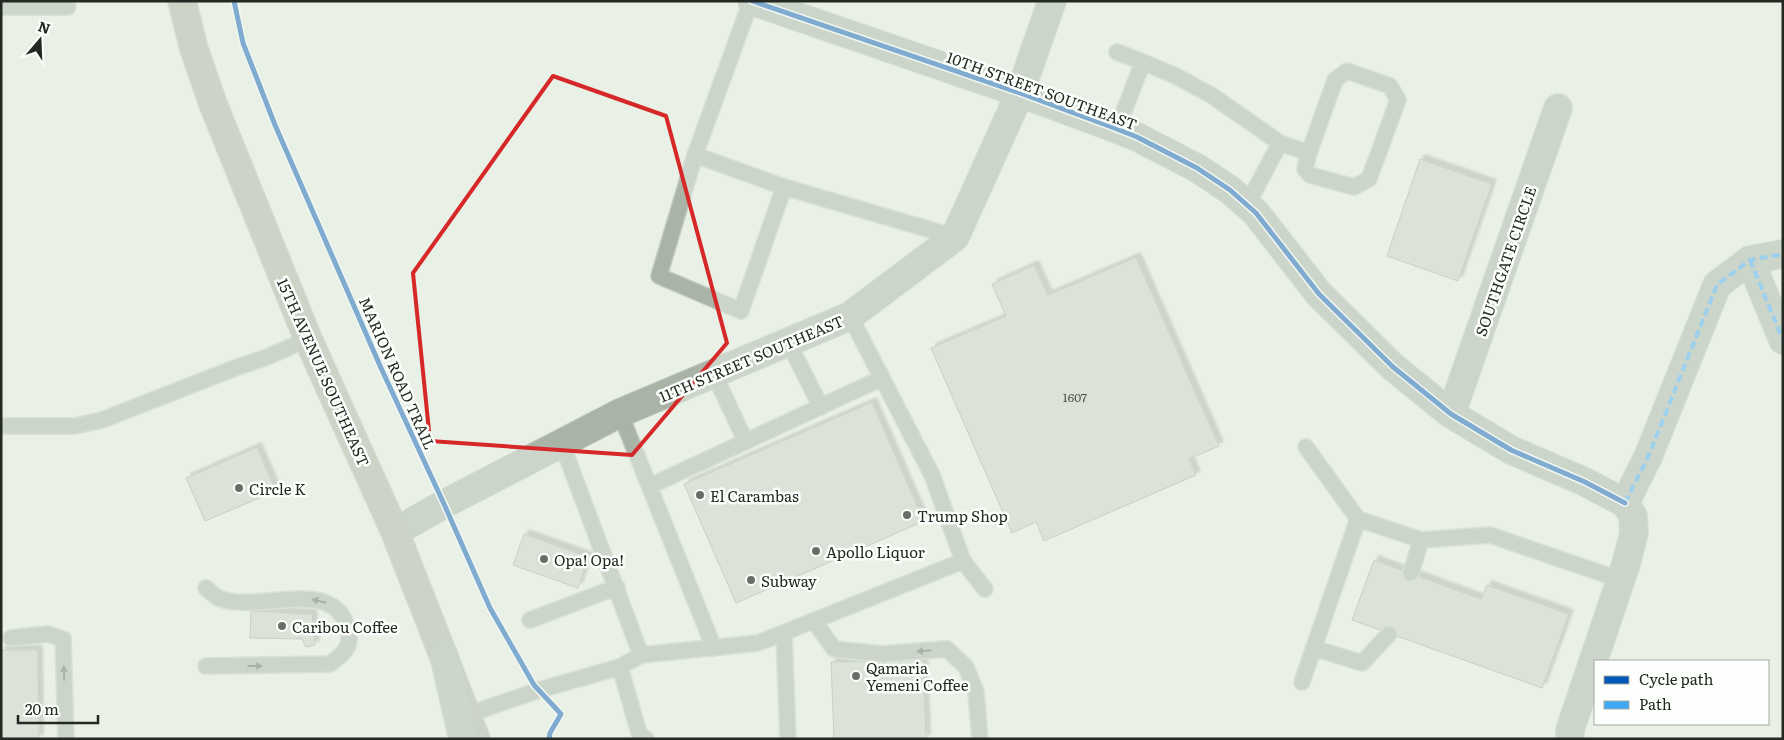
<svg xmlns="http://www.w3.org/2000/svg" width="1784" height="740" viewBox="0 0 1784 740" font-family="Literata,serif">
  <defs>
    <filter id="shadow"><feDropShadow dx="4.5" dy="-4.5" stdDeviation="1" flood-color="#0004"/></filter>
  </defs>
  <rect width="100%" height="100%" fill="#e9f1e6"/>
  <!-- building -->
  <path fill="#cad1c8" stroke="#a1a79f" filter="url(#shadow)" d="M1420 159 1492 184 1458 281 1387 256Z
    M1136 257 1219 446 1189 459 1196 475 1044 541 1036 522 1012 533 931 348 1006 316 992 284 1034 265 1048 295Z
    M872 402 924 521 736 603 684 484Z
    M257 447 276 491 205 521 186 478Z
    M524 534 589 557 578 588 513 565Z
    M1374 560 1481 599 1487 585 1569 614 1542 688 1352 620Z
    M251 611 312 614 315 645 306 647 302 639 250 638Z
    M1 650H38L39 739H1Z
    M923 659 926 739H834L831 662Z"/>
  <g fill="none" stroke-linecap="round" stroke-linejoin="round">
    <!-- lane casing -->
    <g stroke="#c6ccc4" stroke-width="18">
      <path id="lane" d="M751 1 695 155 659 276 741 311 784 187
        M1 7H68
        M1117 52 1143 62
        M1117 129 1143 62 1176 76 1211 95 1280 143 1247 205
        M1280 143 1309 153 1335 80 1347 71 1390 86 1398 100 1369 179 1354 187 1310 175 1305 169 1309 153
        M695 155 784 187 955 237
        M850 316 932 475 963 561 985 589
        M788 342 821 407
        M714 374 746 442
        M620 413 714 648
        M1 426H75L102 420 235 368 265 358 308 339
        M562 444 641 655
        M1306 447 1358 519 1421 540 1490 535 1621 580
        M650 486 882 378
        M1411 573 1421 540
        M206 588C210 591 216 598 221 599 261 613 335 575 348 630 353 647 342 655 330 664L206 666
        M530 620 617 587
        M814 621 834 649 881 654 947 649 966 667 976 692 980 739
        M784 633 788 739
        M11 638 48 634 63 639 66 739
        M1314 648 1362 663 1389 634
        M620 667 639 733 646 739
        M1302 682 1358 519
        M467 715 539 690 620 667 641 655 758 643 963 561"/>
    </g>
    <!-- street casing -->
    <g stroke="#c6ccc4" stroke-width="30">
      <path id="street" d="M752 1 1020 93 1117 129 1137 137 1197 168 1230 190 1256 213 1319 294 1393 367 1451 414 1511 450 1585 482 1625 503
        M1750 260 1783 340
        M1451 414 1558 108
        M1625 503 1648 457 1717 285 1750 260 1783 254
        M395 532 444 504 620 413 850 316 955 237 1020 93 1052 1
        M1570 739V730L1626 564 1634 533 1633 516 1625 503"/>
    </g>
    <!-- secondary casing -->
    <g stroke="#c6ccc4" stroke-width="30">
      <path id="secondary" d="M182 1 194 49 213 104 308 339 395 532 476 739"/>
    </g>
    <!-- primary casing -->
    <g stroke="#c6ccc4" stroke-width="30">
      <path id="primary" d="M444 656 463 739"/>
    </g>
    <!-- lane -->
    <use href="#lane" stroke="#a9b4a6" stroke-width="15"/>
    <!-- street -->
    <use href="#street" stroke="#a9b4a6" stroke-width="28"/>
    <!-- secondary -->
    <use href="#secondary" stroke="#a8b2a5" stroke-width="28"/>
    <!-- primary -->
    <use href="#primary" stroke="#a9b6a6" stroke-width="28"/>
    <!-- quiet -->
    <path stroke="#3fa9f5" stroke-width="4" stroke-dasharray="8 4" stroke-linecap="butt" d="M1750 260 1783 340
      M1625 503 1648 457 1717 285 1750 260 1783 254"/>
    <!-- cycleway casing -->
    <g stroke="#fcfffb" stroke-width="8">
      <path id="cycleway" d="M234 1 243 43 275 125 381 368 444 504 490 608 534 685 561 714 550 733 549 739
        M752 1 1020 93 1117 129 1137 137 1197 168 1230 190 1256 213 1319 294 1393 367 1451 414 1511 450 1585 482 1625 503"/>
    </g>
    <!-- cycleway -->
    <use href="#cycleway" stroke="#0057b8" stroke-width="5"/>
  </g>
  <!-- one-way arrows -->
  <defs><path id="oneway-solid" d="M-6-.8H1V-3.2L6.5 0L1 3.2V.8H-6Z" transform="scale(1.25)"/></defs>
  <g fill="#5f685d">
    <use href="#oneway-solid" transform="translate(319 601) rotate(-167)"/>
    <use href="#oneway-solid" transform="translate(924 651) rotate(176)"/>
    <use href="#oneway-solid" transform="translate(255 666)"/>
    <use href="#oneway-solid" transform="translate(64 673) rotate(-92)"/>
  </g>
  <!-- marked area -->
  <path d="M0 0H1784V740H0ZM553 76 666 116 727 343 632 455 430 441 413 273Z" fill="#e9f1e6" fill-opacity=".55" fill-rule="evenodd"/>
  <path fill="none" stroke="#d62828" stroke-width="4" stroke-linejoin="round" d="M553 76 666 116 727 343 632 455 430 441 413 273Z"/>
  <!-- markers -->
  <g fill="#686f67" stroke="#fcfffb" stroke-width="2">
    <circle cx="239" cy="488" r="5"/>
    <circle cx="700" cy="495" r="5"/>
    <circle cx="907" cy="515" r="5"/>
    <circle cx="816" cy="551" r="5"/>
    <circle cx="544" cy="559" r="5"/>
    <circle cx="751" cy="580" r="5"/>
    <circle cx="282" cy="626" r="5"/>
    <circle cx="856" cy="676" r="5"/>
  </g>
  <g text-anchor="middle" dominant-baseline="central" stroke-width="5" stroke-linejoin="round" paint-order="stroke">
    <!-- number labels -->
    <g font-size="12" fill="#4d534c">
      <text x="1075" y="397">1607</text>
    </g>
    <!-- street labels -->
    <g font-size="15" fill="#232922" stroke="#fcfffb">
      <text transform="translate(1042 90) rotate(20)">10TH STREET SOUTHEAST</text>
      <text transform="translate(1505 261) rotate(-71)">SOUTHGATE CIRCLE</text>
      <text transform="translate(751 358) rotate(-23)">11TH STREET SOUTHEAST</text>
      <text transform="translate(324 372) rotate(66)">15TH AVENUE SOUTHEAST</text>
      <text transform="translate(398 373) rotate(66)">MARION ROAD TRAIL</text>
    </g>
    <!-- poi labels -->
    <g font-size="15" fill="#232922" stroke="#fcfffb" text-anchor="start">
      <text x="249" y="488">Circle K</text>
      <text x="710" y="495">El Carambas</text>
      <text x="917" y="515">Trump Shop</text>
      <text x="826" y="551">Apollo Liquor</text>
      <text x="554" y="559">Opa! Opa!</text>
      <text x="761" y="580">Subway</text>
      <text x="292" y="626">Caribou Coffee</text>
      <text x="866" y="667">Qamaria<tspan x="866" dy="17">Yemeni Coffee</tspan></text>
    </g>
  </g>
  <!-- border -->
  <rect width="1784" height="740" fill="none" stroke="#232922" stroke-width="5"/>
  <!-- legend -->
  <rect x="1594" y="660" width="175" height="65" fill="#fcfffb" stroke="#a5a9a4"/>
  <rect x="1604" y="676" width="25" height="8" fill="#0057b8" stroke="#a5a9a4"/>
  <text x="1639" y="685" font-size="15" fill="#232922">Cycle path</text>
  <rect x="1604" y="701" width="25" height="8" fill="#3fa9f5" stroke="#a5a9a4"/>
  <text x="1639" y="710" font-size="15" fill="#232922">Path</text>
  <!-- north arrow -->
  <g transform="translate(40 40) rotate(19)" stroke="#fcfffb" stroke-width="4" paint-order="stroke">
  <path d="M0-4L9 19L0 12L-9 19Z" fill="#232922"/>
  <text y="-8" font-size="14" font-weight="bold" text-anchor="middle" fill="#232922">N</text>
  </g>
  <!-- scale -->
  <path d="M18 715v8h80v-8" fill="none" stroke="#232922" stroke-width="2.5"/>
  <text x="25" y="715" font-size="15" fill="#232922" stroke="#fcfffb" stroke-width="4" paint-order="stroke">20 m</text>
</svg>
